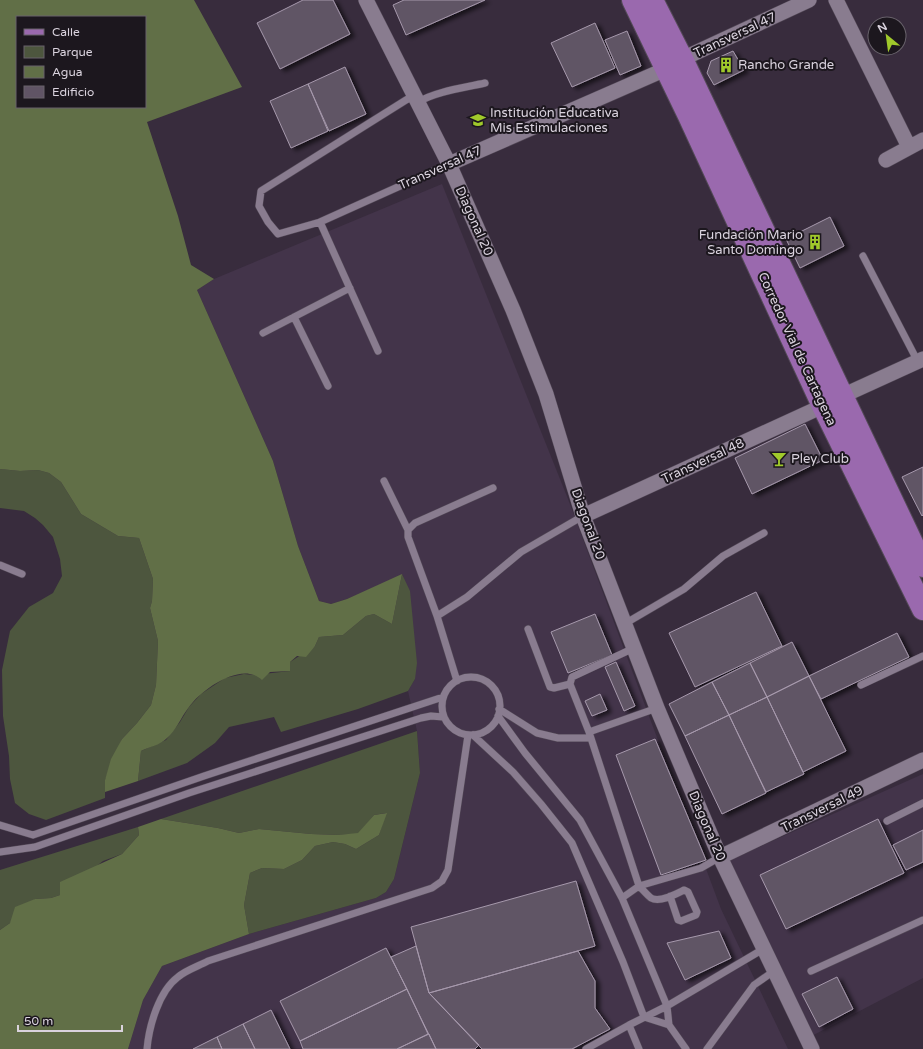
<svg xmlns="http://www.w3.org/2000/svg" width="923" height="1049" viewBox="0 0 923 1049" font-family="'Varela Round',sans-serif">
  <defs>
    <filter id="shadow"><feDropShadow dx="4.5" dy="2.5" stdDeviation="2" flood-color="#0009"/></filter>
  </defs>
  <rect width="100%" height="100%" fill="#382c3d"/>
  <!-- built -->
  <path fill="#43344a" d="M442 184 568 499 721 909 788 1049H128L143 1000 162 966 249 934 376 898 386 892 394 879 420 773 417 731 408 691 415 679 403 575 347 599 331 604 319 601 298 546 273 461 197 290 214 279Z
    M923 774V978L802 1041 725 862Z"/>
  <!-- green -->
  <path fill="#4d563e" d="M0 469 20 471 38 470 49 473 61 482 81 514 118 536 139 538 153 579 152 601 150 608 158 641 156 685 151 705 137 723 122 739 105 780V798L46 820 29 814 15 803 10 779 9 756 3 716 2 670 10 631 29 607 53 593 62 576 60 559 53 537 43 525 35 518 24 511 0 508Z
    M402 574 410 591 417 663 415 679 408 691 358 709 281 732 274 717 229 727 215 743 187 763 138 781 141 751 166 740 180 722 189 707 201 694 225 678 244 674 254 675 290 671V662L315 646 319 637 343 635 366 616 374 614 392 624Z
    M417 731 420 773 394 879 386 892 376 898 249 934 244 905 250 873 262 868 284 869 302 860 315 846 333 842 345 844 356 849 379 835 386 813 374 815 358 834 338 835 311 834 259 829 239 833 218 828 161 819Z
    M138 827 139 835 122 854 103 861 60 895 51 898 35 899 10 923 0 930V870Z"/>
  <!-- water -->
  <path fill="#616f47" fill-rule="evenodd" d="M0 0H194L242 87 147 122 178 216 191 265 214 279 197 290 273 461 298 546 319 601 331 604 347 599 402 574 392 624 374 614 366 616 343 635 319 637 315 646 306 657 297 656 290 662V671L270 672 262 680C260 678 257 676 254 675 234 667 200 691 189 707 181 717 176 731 166 739 160 745 149 747 141 751L138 781 105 792V780L111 759 122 739 137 723 151 705 156 685 158 641 150 608 152 601 153 579 139 538 118 536 81 514 61 482 49 473 38 470 20 471 0 469ZM17 17H145V107H17Z
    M387 813 379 835 356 849 345 844 333 842 315 846 302 860 284 869 262 868 250 873 244 905 249 934 162 966 143 1000 128 1049H0V930L10 923 15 907 35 899 51 898 60 895V882L122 854 139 835 138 827 161 819 218 828 239 833 259 829 311 834 338 835 358 833 374 815Z"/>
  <!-- building -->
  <path fill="#605465" stroke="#a699ac" filter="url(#shadow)" d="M303 0H333L350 34 280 69 257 23Z
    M404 0H485L406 35 393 5Z
    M595 23 615 68 572 87 551 43Z
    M627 31 641 66 620 75 605 40Z
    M733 51 744 70 714 85 707 73 711 61Z
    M345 67 366 114 329 131 308 84Z
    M308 84 328 131 291 148 270 101Z
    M830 217 844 246 800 268 786 239Z
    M805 424 823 460 752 494 735 458Z
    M923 467V515L922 516 902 477Z
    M756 592 782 646 695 687 669 633Z
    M595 614 612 655 568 673 551 632Z
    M897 633 909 657 821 699 809 676Z
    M792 642 809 676 767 697 750 663Z
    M616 662 635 706 624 711 605 667Z
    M750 663 767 697 729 715 712 682Z
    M809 676 846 751 803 772 767 697Z
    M712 682 729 715 685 736 669 704Z
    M600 694 607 710 592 716 585 701Z
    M767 697 804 774 766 792 729 715Z
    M729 715 766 793 722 814 685 736Z
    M655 739 706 860 661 875 616 755Z
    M878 819 904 873 786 929 760 875Z
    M923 830V862L906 870 893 845Z
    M576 881 595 946 429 993 411 927Z
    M719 931 731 958 685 980 667 943Z
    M416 946 429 993 479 1045 475 1049H436L391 957Z
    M386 948 407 989 300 1041 280 1001Z
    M578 951 595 981V1008L610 1029 572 1049H482L429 993Z
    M837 977 853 1009 819 1027 802 994Z
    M407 989 428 1034 397 1049H303L300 1041Z
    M271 1010 290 1049H255L243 1024Z
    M243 1024 255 1049H222L217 1037Z
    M429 1034 436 1049H397Z
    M217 1037 222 1049H193Z"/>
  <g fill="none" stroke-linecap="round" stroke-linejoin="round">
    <!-- lane casing -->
    <g stroke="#534957" stroke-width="8">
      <path id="lane" d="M414 96 406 100 261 191 259 206 268 222 278 234 320 222 449 164
        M418 102C437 91 463 88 485 83
        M320 222 378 351
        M863 256 918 362
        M294 317 328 386
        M263 333 350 288
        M384 481 408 530
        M0 565 22 574
        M437 616 467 597 521 552 583 516
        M626 623 684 589 723 556 764 533
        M528 629 550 687 554 688 570 684
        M442 706a29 29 0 1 1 58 0a29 29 0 1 1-58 0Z
        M457 681 437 616 408 537V530L415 523 493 488
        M861 685 923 656
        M657 708 589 732 639 886C643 890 647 895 651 898 660 903 676 894 684 890L688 892 697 912 696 915 681 921 678 920 670 896
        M499 709 537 733 558 738H590
        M498 716 525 753 580 820 622 898 667 1006 669 1025 686 1049
        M589 732 570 684 572 677 634 648
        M473 735 513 772 541 804 572 843 623 962 644 1017 669 1025
        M887 821 923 803
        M0 825 33 835 204 776 443 697
        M0 852 35 847 189 793 421 718 431 716 443 717
        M622 898 639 886 701 868 720 857
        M811 971 923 920
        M629 1025 639 1049
        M147 1049C149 1026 159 991 178 977 186 970 199 966 208 961L432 888 442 881 448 870 468 735
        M586 1049 629 1025 667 1006 765 948
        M707 1049 754 985 774 971"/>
    </g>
    <!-- street casing -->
    <g stroke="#534957" stroke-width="16">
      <path id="street" d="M366 0 449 164 513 310 546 394 583 516 657 708 720 857 812 1049
        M836 0 909 147
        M682 59 809 0
        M886 160 923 140
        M449 164 666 69
        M842 396 923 359
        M583 516 823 406
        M720 857 923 760"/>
    </g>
    <!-- primary casing -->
    <g stroke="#534957" stroke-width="24">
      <path id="primary" d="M633 0 689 116 823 406 923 609
        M652 0 682 59 923 566"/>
    </g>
    <!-- lane -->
    <use href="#lane" stroke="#897c8f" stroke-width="7"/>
    <!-- street -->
    <use href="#street" stroke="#897c8f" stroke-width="15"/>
    <!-- primary -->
    <use href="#primary" stroke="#9a69ae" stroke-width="22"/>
  </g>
  <!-- icons -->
  <defs>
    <g id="building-bare" transform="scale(1.2)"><path d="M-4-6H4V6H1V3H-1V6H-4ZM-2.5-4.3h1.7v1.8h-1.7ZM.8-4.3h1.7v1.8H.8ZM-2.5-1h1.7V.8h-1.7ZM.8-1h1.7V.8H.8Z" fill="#a0c92b" stroke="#1c171e" stroke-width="2.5" paint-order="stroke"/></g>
    <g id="school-bare" transform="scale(1.2)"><path d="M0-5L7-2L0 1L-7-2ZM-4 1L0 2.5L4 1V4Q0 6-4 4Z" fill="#a0c92b" stroke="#1c171e" stroke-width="2.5" paint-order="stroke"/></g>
    <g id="bar-bare" transform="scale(1.2)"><path d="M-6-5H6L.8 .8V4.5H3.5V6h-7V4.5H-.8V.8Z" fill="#a0c92b" stroke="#1c171e" stroke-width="2.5" paint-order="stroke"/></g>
  </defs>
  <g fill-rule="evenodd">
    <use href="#building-bare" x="726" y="65"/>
    <use href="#school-bare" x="478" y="120"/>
    <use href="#building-bare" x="815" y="242"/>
    <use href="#bar-bare" x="779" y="459"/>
  </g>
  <g text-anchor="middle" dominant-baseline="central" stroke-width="4" stroke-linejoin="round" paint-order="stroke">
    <!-- street labels -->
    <g font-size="13" fill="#dad3de" stroke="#1c171e">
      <text transform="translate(735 35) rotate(-25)">Transversal 47</text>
      <text transform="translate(440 168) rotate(-24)">Transversal 47</text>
      <text transform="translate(474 221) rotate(66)">Diagonal 20</text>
      <text transform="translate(797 349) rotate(65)">Corredor Vial de Cartagena</text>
      <text transform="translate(703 461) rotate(-25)">Transversal 48</text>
      <text transform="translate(588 524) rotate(70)">Diagonal 20</text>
      <text transform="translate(822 809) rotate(-26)">Transversal 49</text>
      <text transform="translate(707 826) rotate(67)">Diagonal 20</text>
    </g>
    <!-- poi labels -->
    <g font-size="13" fill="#dad3de" stroke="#1c171e" text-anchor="start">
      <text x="738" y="65">Rancho Grande</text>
      <text x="490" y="113">Institución Educativa<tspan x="490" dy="15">Mis Estimulaciones</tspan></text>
      <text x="803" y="235" text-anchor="end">Fundación Mario<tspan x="803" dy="15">Santo Domingo</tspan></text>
      <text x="791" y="459">Pley Club</text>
    </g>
  </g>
  <!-- legend -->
  <rect x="16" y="16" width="130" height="92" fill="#1c171e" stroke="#68626b"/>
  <rect x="24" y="29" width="20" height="6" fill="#9a69ae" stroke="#68626b"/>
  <text x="52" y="36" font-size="12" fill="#dad3de">Calle</text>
  <rect x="24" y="46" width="20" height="12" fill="#4d563e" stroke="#68626b"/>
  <text x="52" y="56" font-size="12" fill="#dad3de">Parque</text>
  <rect x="24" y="66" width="20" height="12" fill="#616f47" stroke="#68626b"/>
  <text x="52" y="76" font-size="12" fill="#dad3de">Agua</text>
  <rect x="24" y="86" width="20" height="12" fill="#605465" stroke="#68626b"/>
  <text x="52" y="96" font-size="12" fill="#dad3de">Edificio</text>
  <!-- north arrow -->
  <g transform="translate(887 36) rotate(331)"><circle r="19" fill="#1c171e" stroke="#68626b"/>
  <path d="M0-3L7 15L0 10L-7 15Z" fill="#a0c92b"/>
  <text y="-6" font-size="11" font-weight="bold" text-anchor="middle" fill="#dad3de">N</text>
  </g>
  <!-- scale -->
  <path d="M18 1025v6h104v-6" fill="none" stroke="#dad3de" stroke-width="2"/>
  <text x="24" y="1025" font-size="12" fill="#dad3de" stroke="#1c171e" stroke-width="3" paint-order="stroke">50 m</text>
</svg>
